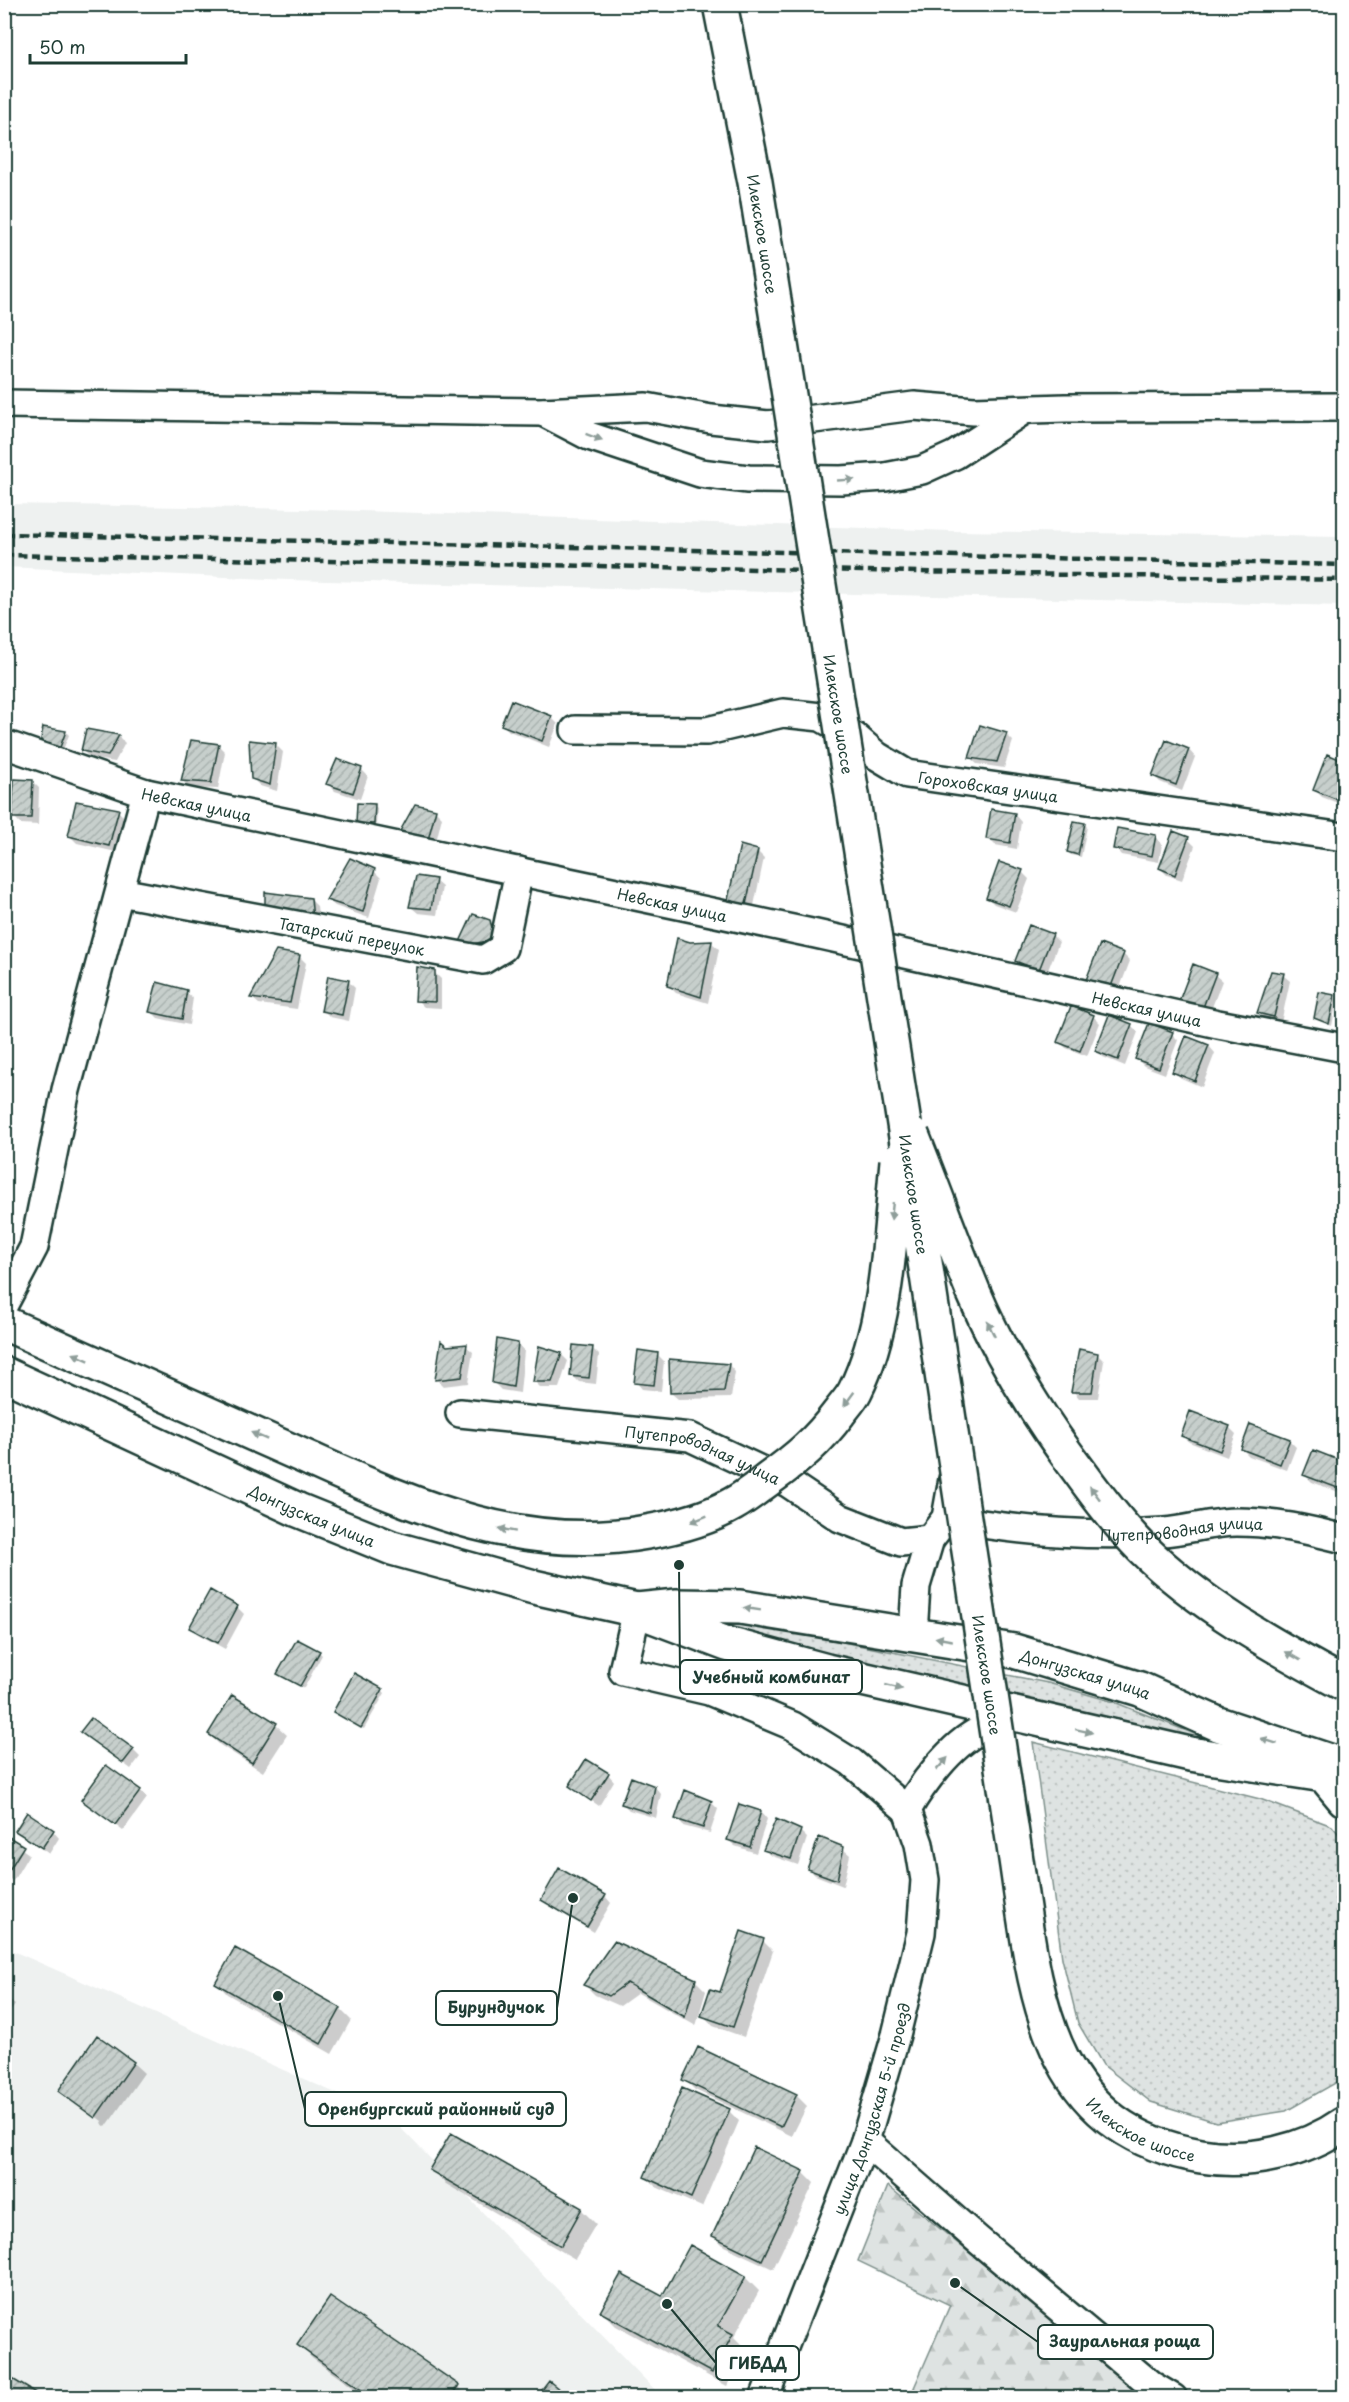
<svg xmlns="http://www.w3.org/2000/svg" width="1349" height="2402" viewBox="0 0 1349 2402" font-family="'Playpen Sans',sans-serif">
  <defs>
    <pattern id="grass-dots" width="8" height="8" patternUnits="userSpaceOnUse" patternTransform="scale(1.5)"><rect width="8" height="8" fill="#dee3e2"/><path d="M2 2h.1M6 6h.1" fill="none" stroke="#bec4c2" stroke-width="1.8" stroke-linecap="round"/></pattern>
    <pattern id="forest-firs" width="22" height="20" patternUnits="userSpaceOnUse" patternTransform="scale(1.5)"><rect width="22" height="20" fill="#dee3e2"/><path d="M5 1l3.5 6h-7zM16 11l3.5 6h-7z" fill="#bec4c2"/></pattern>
    <pattern id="building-hatch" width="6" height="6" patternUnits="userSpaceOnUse" patternTransform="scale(1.5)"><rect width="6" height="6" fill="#c7cfcc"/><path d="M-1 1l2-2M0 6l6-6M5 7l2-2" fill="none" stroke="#aab3b0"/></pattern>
  </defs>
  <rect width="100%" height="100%" fill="#fff"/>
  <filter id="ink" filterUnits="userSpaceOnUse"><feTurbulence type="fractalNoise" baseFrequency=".0167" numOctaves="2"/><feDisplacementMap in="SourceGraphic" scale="12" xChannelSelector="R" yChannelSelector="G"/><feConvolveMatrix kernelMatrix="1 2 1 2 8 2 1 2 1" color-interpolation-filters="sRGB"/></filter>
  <g filter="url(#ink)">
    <!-- built -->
    <path fill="#eef1f0" d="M5 504 301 509 952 531 1344 537V606L288 580 5 567Z
      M4 1947 390 2117 662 2397H5Z"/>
    <!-- grass -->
    <path fill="url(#grass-dots)" stroke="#7e908b" stroke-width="1.5" d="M690 1622 752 1624 1048 1683 1114 1702 1230 1748 1109 1721Z
      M1033 1742 1260 1799 1332 1826 1344 1840V2075L1339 2081 1286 2111 1216 2122 1151 2102 1103 2065 1078 2023 1062 1958Z"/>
    <!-- forest -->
    <path fill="url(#forest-firs)" stroke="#7e908b" stroke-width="1.5" d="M888 2186 1145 2397H910L950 2305 858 2261Z"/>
    <!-- shadow -->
    <path fill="#0003" d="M551 717 558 724 549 747 509 731 502 724Z
      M981 727 1007 735 1013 741 1004 768 977 764 970 758Z
      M44 728 66 732 69 735 62 752 42 745Z
      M87 730 119 737 125 743 115 762 90 758 83 751Z
      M251 741 276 745 283 752 277 791 260 786 253 779Z
      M1167 742 1189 750 1195 757 1182 791 1160 782 1154 776Z
      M218 745 225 752 218 789 189 788 183 781Z
      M1328 756 1344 763 1343 805 1322 797 1315 790Z
      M361 769 368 776 360 799 335 791 328 784Z
      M32 781 39 788 38 825 21 824 14 817Z
      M374 805 377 808 376 827 360 826 357 823Z
      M435 810 442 817 435 846 401 833Z
      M118 811 125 818 116 852 77 843 70 836Z
      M1015 815 1021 822 1017 849 995 845 988 838Z
      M1085 824 1087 827 1081 857 1071 855 1068 852Z
      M1174 833 1188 839 1195 846 1182 880 1167 875 1160 868Z
      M1155 837 1162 844 1159 862 1121 855 1115 848Z
      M757 851 764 858 752 915 728 904Z
      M374 871 381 878 369 918 335 906 328 900Z
      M1022 872 1029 879 1016 912 994 904 987 897Z
      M435 881 442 887 437 915 418 913 411 907Z
      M310 899 317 906 319 926 274 919Z
      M489 921 496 929 501 946H460Z
      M1052 935 1059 942 1046 975 1024 967 1017 960Z
      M712 943 719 949 708 1003 676 993 669 986 690 944Z
      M1123 954 1130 961 1117 995 1088 979Z
      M300 957 306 963 297 1009 259 1004 252 998Z
      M1194 966 1215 975 1222 981 1209 1015 1188 1007Z
      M434 972 441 979V1008L424 1007 417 1000Z
      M1283 975 1290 981 1281 1023 1265 1019 1259 1013Z
      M348 981 355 988 349 1021 330 1017 323 1010Z
      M186 992 193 998 189 1025 158 1018 151 1011Z
      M1334 996 1337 999 1332 1026 1315 1017Z
      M1093 1016 1100 1023 1087 1056 1066 1048 1059 1041Z
      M1131 1025 1138 1032 1125 1066 1103 1057 1097 1050Z
      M1172 1034 1178 1040 1165 1074 1144 1066 1137 1059Z
      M1209 1046 1215 1053 1202 1087 1181 1078 1174 1072Z
      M518 1344 524 1351 520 1393 501 1390 494 1383Z
      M466 1346 473 1352 468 1383 443 1386 436 1379Z
      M592 1348 599 1355 596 1384 579 1382 572 1375Z
      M561 1354 568 1361 559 1388H541L534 1381Z
      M657 1354 664 1361 661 1391 642 1389 636 1382Z
      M1097 1354 1104 1361 1098 1398H1079L1073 1391Z
      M729 1365 735 1372 731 1398 678 1399 671 1393Z
      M1229 1427 1236 1434 1227 1457 1189 1442 1182 1436Z
      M1289 1440 1296 1447 1287 1470 1249 1456 1242 1449Z
      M1314 1452 1344 1464V1494L1312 1482 1305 1475Z
      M237 1607 244 1614 225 1649 198 1634 191 1628Z
      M319 1652 322 1655 304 1688 282 1677Z
      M382 1690 385 1693 364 1729 337 1714Z
      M233 1697 276 1725 287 1735 263 1772 220 1745 209 1734Z
      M82 1732 133 1750 140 1757 131 1769Z
      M608 1774 614 1781 599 1806 571 1786Z
      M655 1787 661 1794 656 1818 629 1810 622 1803Z
      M140 1791 147 1798 123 1831 82 1800Z
      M711 1802 718 1809 710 1833 683 1826 677 1819Z
      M761 1812 767 1819 756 1853 735 1846 728 1840Z
      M17 1831H53L59 1838 49 1854Z
      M800 1831 807 1838 798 1865 772 1856 765 1850Z
      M4 1836 29 1854 13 1881 4 1876Z
      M843 1849 850 1855 843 1886 815 1875 808 1868Z
      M605 1896 611 1903 594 1932 550 1906 543 1900Z
      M763 1941 773 1951 744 2037 713 2026 703 2015Z
      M695 1980 706 1991 696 2026 638 1993 620 2006 595 1995 585 1985Z
      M217 1983 340 2009 351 2020 332 2054 227 1994Z
      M4 1995 15 2005 4 2021Z
      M133 2063 144 2073 106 2127 101 2123 102 2121 70 2097V2101L60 2091Z
      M684 2079 796 2095 807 2106 792 2136 695 2090Z
      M729 2111 739 2121 702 2207 656 2187 645 2176Z
      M452 2135 582 2210 596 2224 575 2259 446 2184 431 2170Z
      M803 2172 814 2183 773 2269 724 2246 714 2236Z
      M745 2277 759 2291 734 2337 747 2350 727 2386 616 2326 602 2312Z
      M299 2345 458 2386 469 2398H368L313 2359Z"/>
    <!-- building -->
    <path fill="url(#building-hatch)" stroke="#1f3d34" stroke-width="1.5" d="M511 700 552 716 542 741 501 725Z
      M980 725 1007 733 997 762 969 758Z
      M43 727 66 731 59 750 40 745Z
      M86 729 119 735 108 756 81 751Z
      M191 740 219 744 211 783 181 781Z
      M249 740 276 743 270 785 251 779Z
      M1166 740 1189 749 1176 785 1152 776Z
      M1327 754 1344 761V778L1336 799 1313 790Z
      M337 759 362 768 353 793 326 784Z
      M14 779 33 780 31 818H12Z
      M76 801 119 809 109 846 68 836Z
      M357 803 375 804 374 824 356 823Z
      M415 804 436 809 428 840 399 833Z
      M991 809 1015 813 1010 843 986 839Z
      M1074 821 1085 823 1078 855 1067 852Z
      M1117 828 1156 835 1152 856 1113 849Z
      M1173 831 1189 837 1175 875 1159 868Z
      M740 845 758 850 745 909 727 904Z
      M350 858 375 869 363 912 326 900Z
      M999 862 1023 870 1009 906 986 898Z
      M416 876 436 879 431 909 409 907Z
      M265 892 311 898 313 920 265 913Z
      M473 914 490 920 495 940 458 946Z
      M1029 925 1053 934 1039 970 1015 961Z
      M677 938 690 942 712 941 701 997 667 986Z
      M1100 944 1124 953 1110 989 1086 980Z
      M276 951 300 955 290 1003 250 998Z
      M1193 964 1216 973 1202 1010 1179 1001Z
      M417 967 435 970V1002L415 1001Z
      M1271 971 1284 973 1274 1017 1257 1013Z
      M328 976 349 980 342 1015 321 1011Z
      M157 982 187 990 182 1019 149 1012Z
      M1319 992 1335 995 1329 1024 1314 1018Z
      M1071 1006 1094 1015 1080 1051 1057 1042Z
      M1109 1015 1132 1024 1118 1060 1095 1051Z
      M1149 1023 1173 1032 1159 1068 1135 1059Z
      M1186 1036 1209 1045 1195 1081 1172 1072Z
      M497 1339 518 1343 513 1387 492 1383Z
      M441 1341 447 1346 467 1344 462 1377 435 1380Z
      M573 1345 593 1347 589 1378 570 1376Z
      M539 1346 562 1353 552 1382H533Z
      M1079 1349 1098 1353 1092 1392H1071Z
      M638 1350 658 1353 654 1385 634 1383Z
      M669 1359 729 1364 724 1391 670 1393Z
      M1190 1411 1230 1426 1220 1451 1181 1436Z
      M1250 1424 1290 1439 1280 1464 1241 1449Z
      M1313 1450 1344 1462 1343 1490 1303 1475Z
      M210 1590 238 1606 218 1643 189 1628Z
      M297 1639 320 1651 300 1686 277 1674Z
      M354 1673 383 1689 361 1728 333 1712Z
      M232 1695 277 1723 252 1763 208 1734Z
      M91 1718 134 1749 123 1763 80 1732Z
      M586 1759 609 1773 591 1801 569 1786Z
      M106 1765 141 1790 115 1825 81 1800Z
      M631 1777 655 1786 650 1813 621 1804Z
      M685 1790 712 1801 703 1828 675 1819Z
      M739 1804 761 1811 750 1847 727 1840Z
      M27 1812 54 1830 42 1848 15 1831Z
      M776 1819 801 1830 791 1859 763 1850Z
      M4 1834 24 1846 6 1875 4 1874Z
      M819 1837 844 1847 837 1880 807 1869Z
      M559 1868 606 1895 587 1927 541 1900Z
      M741 1931 764 1939 733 2027 701 2016 710 1989 720 1992Z
      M614 1941 696 1979 685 2017 627 1983 609 1996 583 1985Z
      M235 1948 341 2008 321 2044 215 1983Z
      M97 2035 134 2062 95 2118 58 2091Z
      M698 2047 797 2094 781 2127 682 2080Z
      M682 2088 730 2109 691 2198 644 2177Z
      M451 2133 582 2208 561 2246 429 2170Z
      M754 2147 804 2171 762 2260 712 2236Z
      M690 2245 746 2276 718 2326 733 2334 712 2373 600 2312 621 2274 662 2296Z
      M330 2297 459 2385 450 2398H373L297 2345Z
      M4 2374 44 2398H4Z
      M549 2381 570 2398H536Z"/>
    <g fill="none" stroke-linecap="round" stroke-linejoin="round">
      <!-- minor casing -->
      <g stroke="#1f3d34" stroke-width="32">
        <g id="minor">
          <path d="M4 404 542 412 646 407 711 419 768 425 914 406 974 411 1065 408 1344 407"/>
          <path d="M543 412 589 436 700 473 748 479 841 480 885 477 922 470 955 455 1024 410"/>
          <path id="s1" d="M575 730 707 731 783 713 821 717 855 737 877 756 907 774 1344 837"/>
          <path id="s2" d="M4 744 146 793 816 934 1218 1024 1344 1048"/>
          <path id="s3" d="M120 892 483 960 503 948 519 871"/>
          <path d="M4 1304 34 1247 66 1090 146 793"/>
          <path id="s4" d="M460 1413 690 1437 788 1483 840 1518 901 1542 930 1539"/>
          <path id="s5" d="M946 1518C1017 1531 1092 1537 1164 1532 1188 1530 1213 1522 1237 1522 1274 1522 1309 1530 1344 1539"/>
          <path d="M637 1610 623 1671 709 1691 793 1726 851 1762 907 1810"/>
          <path d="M913 1634 916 1586 930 1539 946 1518 953 1479"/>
          <path d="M907 1810C922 1784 951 1745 979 1731 990 1725 1002 1721 1013 1716"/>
          <path d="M865 2141 977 2239 1151 2385 1173 2398"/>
          <path id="s6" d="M764 2398 865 2141 896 2035 921 1933 925 1880 919 1844 907 1810"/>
        </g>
      </g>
      <!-- major casing -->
      <g stroke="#1f3d34" stroke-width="38">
        <g id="major">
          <path id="s7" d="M637 1610 677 1606 740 1607 1014 1651 1140 1689 1218 1724 1344 1766"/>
        </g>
      </g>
      <!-- highway casing -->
      <g stroke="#1f3d34" stroke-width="38">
        <g id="highway">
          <path id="s8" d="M720 4 755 182 777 319"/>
          <path d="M4 1323 312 1460"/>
          <path id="s9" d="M4 1374 298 1510 392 1548 534 1587 637 1610 727 1644 827 1671 1190 1754 1324 1775 1344 1799"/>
          <path id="s10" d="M1015 1853C1035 1984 1040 2129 1201 2156 1250 2164 1304 2152 1344 2124"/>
        </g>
      </g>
      <!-- minor -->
      <use href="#minor" stroke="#fff" stroke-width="27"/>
      <!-- major -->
      <use href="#major" stroke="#fff" stroke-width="33"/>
      <!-- highway -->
      <use href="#highway" stroke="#fff" stroke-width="33"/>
      <!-- rail -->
      <path stroke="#1f3d34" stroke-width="4.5" stroke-dasharray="9 4.5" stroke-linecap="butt" d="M4 534 1344 565
        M4 555 1344 580"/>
      <!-- major-bridge casing -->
      <g stroke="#1f3d34" stroke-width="38" stroke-linecap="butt">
        <path id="major-bridge" d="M912 1135C933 1187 952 1240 973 1291 1000 1355 1037 1415 1079 1471 1098 1497 1118 1524 1142 1548 1200 1605 1273 1646 1344 1684"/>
      </g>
      <!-- highway-bridge casing -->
      <g stroke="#1f3d34" stroke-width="38" stroke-linecap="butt">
        <g id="highway-bridge">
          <path id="s11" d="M777 319 902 1111 1015 1853"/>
          <path d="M312 1460C420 1509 527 1554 647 1532 676 1527 707 1519 733 1504 746 1497 758 1487 770 1478 798 1458 818 1441 839 1413 844 1406 851 1399 855 1391 888 1325 890 1234 897 1161"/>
        </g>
      </g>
      <!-- major-bridge -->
      <use href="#major-bridge" stroke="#fff" stroke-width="33"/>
      <!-- highway-bridge -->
      <use href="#highway-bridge" stroke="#fff" stroke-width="33"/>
    </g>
    <!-- one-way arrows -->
    <defs><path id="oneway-solid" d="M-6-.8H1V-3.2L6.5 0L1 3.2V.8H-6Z" transform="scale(1.5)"/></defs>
    <g fill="#8f9e9a">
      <use href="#oneway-solid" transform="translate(594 437) rotate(20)"/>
      <use href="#oneway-solid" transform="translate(846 480) rotate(-3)"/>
      <use href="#oneway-solid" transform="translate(892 1211) rotate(96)"/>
      <use href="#oneway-solid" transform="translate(991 1329) rotate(-116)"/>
      <use href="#oneway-solid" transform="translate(81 1357) rotate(-156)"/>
      <use href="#oneway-solid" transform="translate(849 1399) rotate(126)"/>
      <use href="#oneway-solid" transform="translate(259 1436) rotate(-156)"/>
      <use href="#oneway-solid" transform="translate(1095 1493) rotate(-127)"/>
      <use href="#oneway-solid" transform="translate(699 1519) rotate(158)"/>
      <use href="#oneway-solid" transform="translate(507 1530) rotate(-170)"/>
      <use href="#oneway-solid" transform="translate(752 1609) rotate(-171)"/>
      <use href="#oneway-solid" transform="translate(944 1639) rotate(-170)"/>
      <use href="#oneway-solid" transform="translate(1293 1656) rotate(-150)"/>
      <use href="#oneway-solid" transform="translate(894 1687) rotate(13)"/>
      <use href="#oneway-solid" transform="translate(1084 1731) rotate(12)"/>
      <use href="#oneway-solid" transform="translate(1269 1741) rotate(-162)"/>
      <use href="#oneway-solid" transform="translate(942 1764) rotate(-47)"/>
    </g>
  </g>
  <g text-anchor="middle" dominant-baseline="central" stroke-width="6" stroke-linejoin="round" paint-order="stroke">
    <!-- street labels -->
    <g font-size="15" fill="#1f3d34" stroke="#fff">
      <text stroke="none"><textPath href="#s8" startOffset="234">Илекское шоссе</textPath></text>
      <text stroke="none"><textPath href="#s11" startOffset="400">Илекское шоссе</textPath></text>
      <text stroke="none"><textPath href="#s1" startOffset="434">Гороховская улица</textPath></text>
      <text stroke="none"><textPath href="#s2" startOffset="202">Невская улица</textPath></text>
      <text stroke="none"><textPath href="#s2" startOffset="688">Невская улица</textPath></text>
      <text stroke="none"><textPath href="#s3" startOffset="236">Татарский переулок</textPath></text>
      <text stroke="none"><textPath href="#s2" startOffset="1174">Невская улица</textPath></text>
      <text stroke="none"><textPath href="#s11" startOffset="886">Илекское шоссе</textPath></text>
      <text stroke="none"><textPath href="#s4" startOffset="248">Путепроводная улица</textPath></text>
      <text stroke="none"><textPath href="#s9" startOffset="339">Донгузская улица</textPath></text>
      <text stroke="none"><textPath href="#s5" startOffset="237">Путепроводная улица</textPath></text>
      <text stroke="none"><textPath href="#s7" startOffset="456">Донгузская улица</textPath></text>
      <text stroke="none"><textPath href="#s11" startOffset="1372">Илекское шоссе</textPath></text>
      <text stroke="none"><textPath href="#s6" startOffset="309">улица Донгузская 5-й проезд</textPath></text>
      <text stroke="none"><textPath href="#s10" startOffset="322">Илекское шоссе</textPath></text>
    </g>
  </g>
  <!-- callouts -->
  <path fill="none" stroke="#1f3d34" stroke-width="2" d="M679 1565L680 1677M573 1898L557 2008M278 1996L305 2109M955 2283L1038 2342M667 2304L716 2363"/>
  <g fill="#1f3d34" stroke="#fff" stroke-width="2">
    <circle cx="679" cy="1565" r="6"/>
    <circle cx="573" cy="1898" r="6"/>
    <circle cx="278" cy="1996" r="6"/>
    <circle cx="955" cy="2283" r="6"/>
    <circle cx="667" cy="2304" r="6"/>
  </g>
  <g fill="#fff" stroke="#1f3d34" stroke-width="2">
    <rect x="680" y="1660" width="182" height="34" rx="6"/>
    <rect x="436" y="1991" width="121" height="34" rx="6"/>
    <rect x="305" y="2092" width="261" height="34" rx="6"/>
    <rect x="1038" y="2325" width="175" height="34" rx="6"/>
    <rect x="716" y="2346" width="83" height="34" rx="6"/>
  </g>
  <g font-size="16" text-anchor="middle" font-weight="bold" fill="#1f3d34">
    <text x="771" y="1683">Учебный комбинат</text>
    <text x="496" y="2013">Бурундучок</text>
    <text x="436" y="2115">Оренбургский районный суд</text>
    <text x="1125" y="2347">Зауральная роща</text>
    <text x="758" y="2369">ГИБДД</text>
  </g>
  <!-- margin -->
  <rect width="1349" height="2402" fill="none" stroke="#fff" stroke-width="24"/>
  <rect x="12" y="12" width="1325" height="2378" fill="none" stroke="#1f3d34" stroke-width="2" filter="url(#ink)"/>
  <!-- scale -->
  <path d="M30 54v9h156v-9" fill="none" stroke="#1f3d34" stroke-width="3"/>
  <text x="39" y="54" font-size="18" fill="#1f3d34" stroke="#ffffff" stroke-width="4.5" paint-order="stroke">50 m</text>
</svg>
